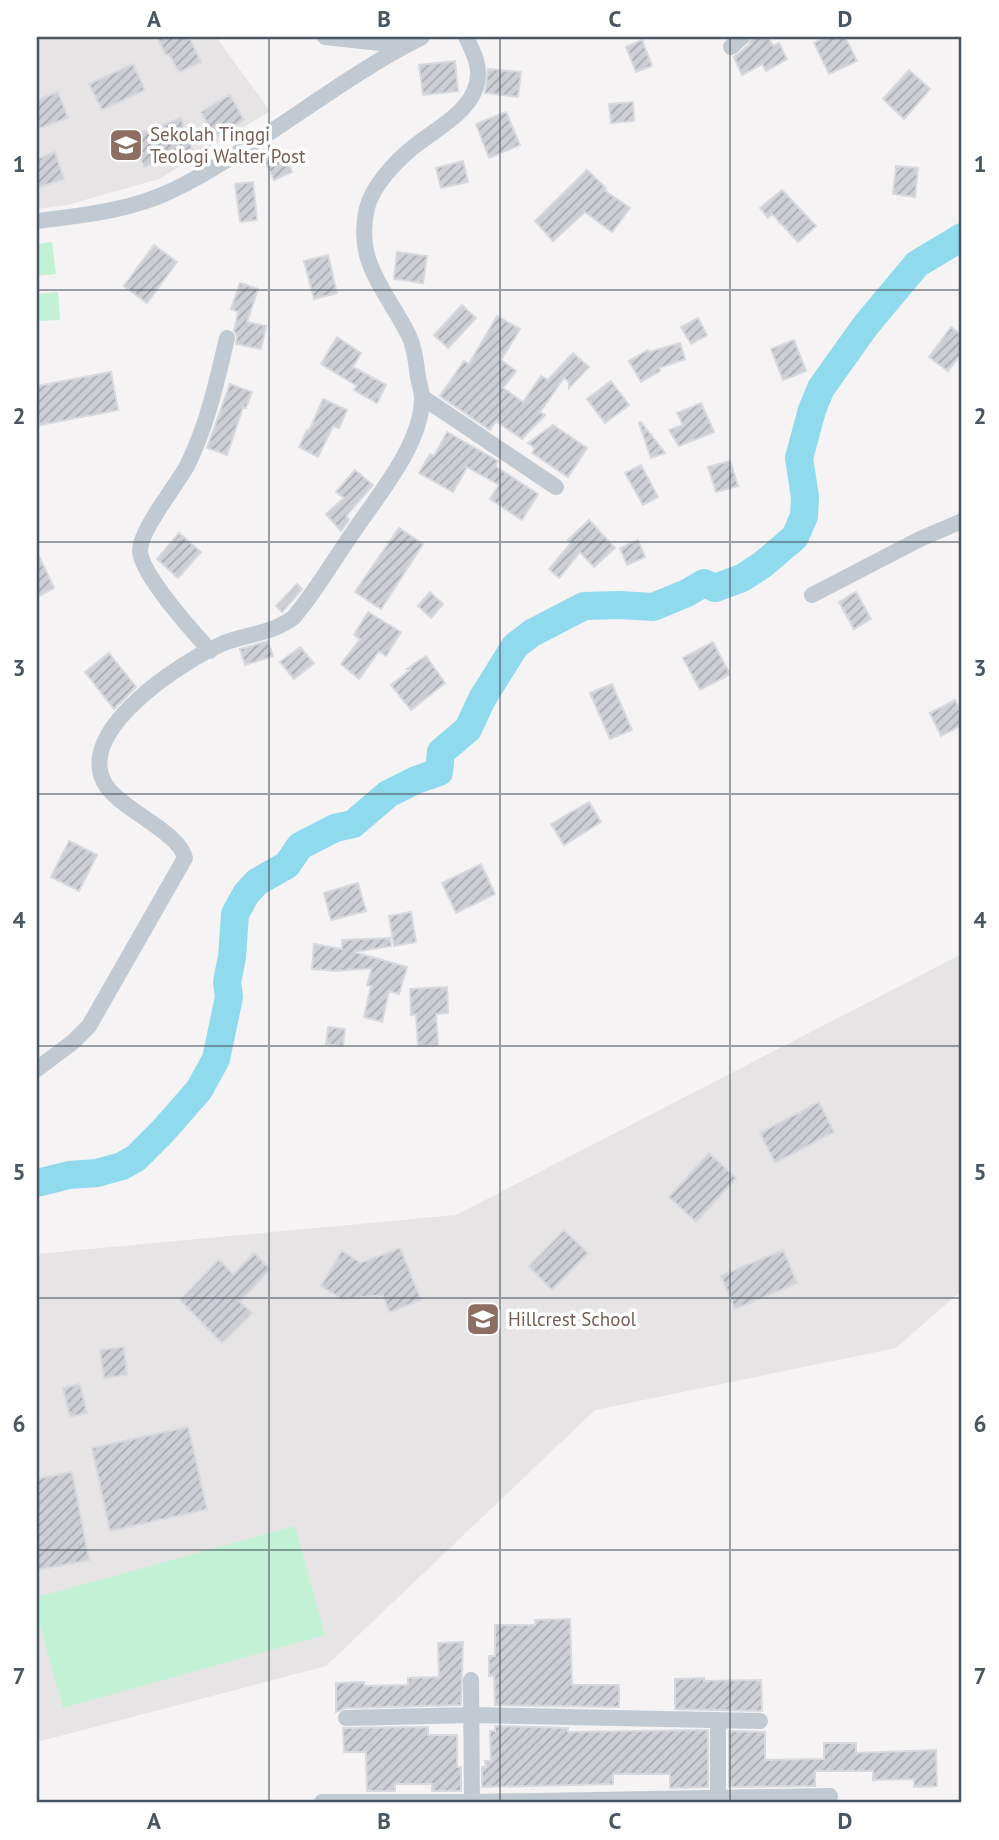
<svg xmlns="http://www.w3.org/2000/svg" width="999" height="1840" viewBox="0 0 999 1840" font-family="'PT Sans',sans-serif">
  <defs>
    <pattern id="building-hatch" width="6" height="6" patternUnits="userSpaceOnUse" patternTransform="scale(1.75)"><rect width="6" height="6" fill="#cdcfd5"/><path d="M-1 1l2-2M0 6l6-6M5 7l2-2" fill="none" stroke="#a8abb0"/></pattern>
  </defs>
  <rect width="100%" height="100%" fill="#f5f3f3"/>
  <!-- education -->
  <path fill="#e6e4e5" d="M37 37H216L270 111 159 179 67 205 37 209Z
    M962 954V1290L896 1348 595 1410 326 1666 37 1742V1254L456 1215Z"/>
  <!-- garden -->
  <path fill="#c3f1d5" d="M52 242 56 274 37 276V244Z
    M58 292 60 320 37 321V294Z
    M295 1526 325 1635 63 1708 37 1615V1597Z"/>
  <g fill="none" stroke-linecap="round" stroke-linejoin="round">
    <!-- river -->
    <path stroke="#90daee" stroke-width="28" d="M37 1183 69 1175 97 1173 122 1166 136 1158 163 1131 199 1090 216 1059 229 997 227 982 232 957 235 914 246 894 257 882 287 865 300 846 335 828 353 824 388 794 416 780 439 772 441 752 468 729 482 699 515 646 532 633 584 606 619 605 653 607 687 593 704 583 715 588 742 578 762 565 795 537 804 516 805 497 799 458 812 410 821 388 866 325 917 264 962 237"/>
  </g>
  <!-- building -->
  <path fill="url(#building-hatch)" stroke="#d7d9de" stroke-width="2" d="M157 37H189L201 62 179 72 169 54 166 55Z
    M752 37H768L773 46 779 43 787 59 766 71 762 64 742 75 734 57 749 45Z
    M826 37H845L857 61 829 74 814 43Z
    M642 40 652 66 636 72 626 47Z
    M455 61 458 91 423 95 419 65Z
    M133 64 145 90 102 110 89 84Z
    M488 69 521 72 518 97 485 93Z
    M909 70 930 89 904 119 883 99Z
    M58 92 68 118 37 129V100Z
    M230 95 244 120 215 137 201 112Z
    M633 102 634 121 611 123 609 104Z
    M506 112 520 145 489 158 476 124Z
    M181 118 192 149 144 167 132 136Z
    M282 150 292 172 274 180 264 159Z
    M55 152 64 179 37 188V159Z
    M463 161 468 182 441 188 436 168Z
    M896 166 918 168 915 197 893 194Z
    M587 170 606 188 604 190 630 208 612 232 585 212 553 241 535 221Z
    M253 182 257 220 240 222 235 184Z
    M782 190 816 226 798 242 772 214 768 218 760 208Z
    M154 245 177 262 147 303 124 286Z
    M397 252 427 256 423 283 394 279Z
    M328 255 337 293 314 299 304 261Z
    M240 283 258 289 247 322 266 326 261 349 236 344 237 336 234 331 238 312 231 309Z
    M462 305 476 318 448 348 434 335Z
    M497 316 520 329 501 360 516 371 503 388 523 402 541 376 548 380 573 353 589 367 569 388V382L564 378 540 412 545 415 522 439 496 421 490 430 440 396 464 361 469 364Z
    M698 318 707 335 691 344 681 327Z
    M951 327 962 336V352L948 371 929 357Z
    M337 337 361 353 353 367 386 385 377 403 354 390 357 386 321 364Z
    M794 340 806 371 783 380 771 349Z
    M680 343 685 359 659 368 660 371 641 382 629 361 648 350 649 352Z
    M111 372 118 410 40 425 37 409V386Z
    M611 381 629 405 605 423 587 399Z
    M230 384 252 392 246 408 243 407 227 455 207 448Z
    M323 399 347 410 339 428 333 426 318 457 299 447 307 430 309 431Z
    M701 403 714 432 679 446 669 430 683 425 677 413Z
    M641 422 665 453 651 458 639 423Z
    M553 425 587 448 568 477 532 453 535 448 528 443Z
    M447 432 498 461 495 466 538 494 522 520 490 499 499 485 467 467 453 492 419 473 430 454 434 456Z
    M730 461 738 486 716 492 708 467Z
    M641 465 658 497 643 505 625 473Z
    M355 470 373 485 346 516 349 520 341 531 326 514 344 498 336 492Z
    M589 520 615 548 594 567 580 552 559 578 549 569 571 543 568 540Z
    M399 528 423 544 381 609 355 592Z
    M179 533 201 552 178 578 157 559Z
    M638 540 645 557 627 565 620 548Z
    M37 552 54 588 37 597Z
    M297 584 302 589 282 612 276 606Z
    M430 592 443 604 431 618 418 606Z
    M856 592 871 619 854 629 839 602Z
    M368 612 401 632 386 656 379 651 359 679 341 664 360 639 354 635Z
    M268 641 273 656 245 665 240 649Z
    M713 642 730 674 700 690 683 658Z
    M300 647 314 663 294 679 280 662Z
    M109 653 136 687 114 709 85 672Z
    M426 656 445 683 411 710 391 685 410 670 407 669Z
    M612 684 632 730 610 739 590 693Z
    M955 700 962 716V725L941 736 930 713Z
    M589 802 601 822 564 845 551 824Z
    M69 841 97 855 79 891 51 877Z
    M481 864 495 894 456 913 442 883Z
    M358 883 366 911 331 920 324 893Z
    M411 912 416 942 394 946 389 916Z
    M390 938 391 946 354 952 407 967 399 994 389 991 382 1022 364 1017 371 986 367 985 372 968 336 971 312 969 314 944 342 949V940Z
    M447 987 448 1013 436 1014 438 1045 418 1046 416 1014 411 1015 410 989Z
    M328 1027 345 1029 343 1046 326 1044Z
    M819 1102 834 1132 775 1163 760 1133Z
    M709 1153 736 1178 696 1222 669 1197Z
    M564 1230 588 1253 552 1290 529 1266Z
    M400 1248 421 1300 389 1312 383 1295 342 1299 321 1286 342 1251 361 1263Z
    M783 1250 797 1283 735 1309 721 1276Z
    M254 1253 270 1269 240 1302 252 1313 222 1343 180 1300 219 1260 233 1274Z
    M124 1347 127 1375 104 1378 100 1350Z
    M80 1384 87 1413 70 1417 63 1388Z
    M188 1427 207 1509 110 1531 92 1448Z
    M72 1472 89 1560 37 1570V1479Z
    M570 1619 572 1685H619V1707L495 1705 494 1676H489V1656H495V1625H535V1620Z
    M463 1642 461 1705 346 1708 336 1712V1683L364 1682V1686L408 1685V1678L439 1677 438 1643Z
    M704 1678V1681L761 1680 762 1711 675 1709V1679Z
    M495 1726 568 1728V1732L708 1730V1787L670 1788V1774H613V1784L482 1787V1767H486L485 1761H491L490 1731H495Z
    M428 1727V1735H457V1767H461V1791H432V1784H395V1791H367L366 1752H344L343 1728Z
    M729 1731 765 1732V1760L824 1759V1743H856V1753L936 1750 937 1786 914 1787V1779L873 1780V1771H815V1786L729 1787Z"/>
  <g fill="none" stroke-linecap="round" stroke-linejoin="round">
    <!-- minor -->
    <path stroke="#c1cad2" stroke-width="16" d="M325 37 380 43 406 42
      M731 47 742 37
      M37 221C78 216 118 212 157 197 187 185 214 168 241 151 302 113 358 69 422 37
      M422 397 556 487
      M812 595 920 539 962 521
      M210 651C193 631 140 574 140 550 141 529 176 486 187 466 207 426 217 381 227 338
      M37 1069 73 1042 89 1026 185 858C180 833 123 810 107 787 69 733 184 660 224 643 247 634 274 633 294 617 316 591 333 561 352 534 377 496 422 445 422 398 422 391 419 384 418 377 416 363 415 348 409 336 387 291 354 263 367 208 372 187 394 163 411 149 435 128 479 110 478 72 478 61 471 47 466 37
      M471 1680 472 1803
      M346 1718 472 1715 760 1721
      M718 1720V1796
      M322 1802H472L830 1796"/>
  </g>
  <!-- grid -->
  <path fill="none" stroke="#4a5661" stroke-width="2" stroke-opacity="0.55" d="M269 37V1803M500 37V1803M730 37V1803M37 290H962M37 542H962M37 794H962M37 1046H962M37 1298H962M37 1550H962"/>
  <!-- icons -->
  <defs>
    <g id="university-square" transform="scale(1.75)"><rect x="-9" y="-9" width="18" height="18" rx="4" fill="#8d6e63" stroke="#fff"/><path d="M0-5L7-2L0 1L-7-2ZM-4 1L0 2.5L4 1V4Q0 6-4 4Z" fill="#fff"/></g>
    <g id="school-square" transform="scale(1.75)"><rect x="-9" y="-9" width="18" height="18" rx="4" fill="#8d6e63" stroke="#fff"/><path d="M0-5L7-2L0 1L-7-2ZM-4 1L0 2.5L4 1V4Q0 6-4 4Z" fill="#fff"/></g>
  </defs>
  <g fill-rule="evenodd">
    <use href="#university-square" x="126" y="145"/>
    <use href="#school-square" x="483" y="1319"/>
  </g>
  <g text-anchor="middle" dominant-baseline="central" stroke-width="7" stroke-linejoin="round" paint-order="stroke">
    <!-- education labels -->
    <g font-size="19" fill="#785e54" stroke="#fff" text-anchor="start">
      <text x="150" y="134">Sekolah Tinggi<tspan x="150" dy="22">Teologi Walter Post</tspan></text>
      <text x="508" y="1319">Hillcrest School</text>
    </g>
  </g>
  <!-- border -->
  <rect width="999" height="1840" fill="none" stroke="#ffffff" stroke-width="77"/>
  <rect x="38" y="38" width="922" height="1763" fill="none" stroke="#4a5661" stroke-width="2.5"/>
  <g font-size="23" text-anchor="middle" font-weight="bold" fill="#4a5661">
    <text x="154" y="27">A</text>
    <text x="384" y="27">B</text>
    <text x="615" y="27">C</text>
    <text x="845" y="27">D</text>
    <text x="19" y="172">1</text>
    <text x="980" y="172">1</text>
    <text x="19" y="424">2</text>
    <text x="980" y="424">2</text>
    <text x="19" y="676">3</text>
    <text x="980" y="676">3</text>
    <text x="19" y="928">4</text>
    <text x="980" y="928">4</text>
    <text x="19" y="1180">5</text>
    <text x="980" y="1180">5</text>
    <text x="19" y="1432">6</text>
    <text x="980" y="1432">6</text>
    <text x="19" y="1684">7</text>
    <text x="980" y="1684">7</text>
    <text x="154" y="1829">A</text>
    <text x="384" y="1829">B</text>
    <text x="615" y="1829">C</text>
    <text x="845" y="1829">D</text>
  </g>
</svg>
